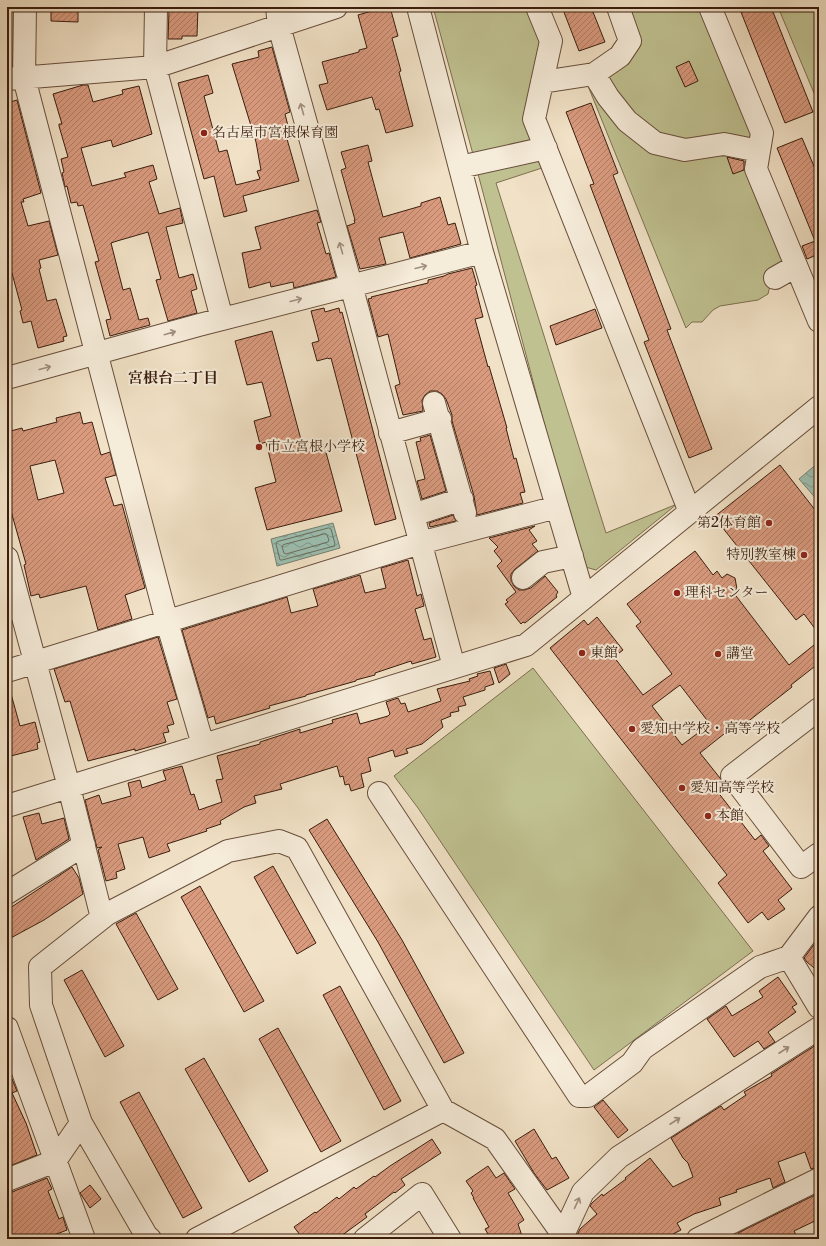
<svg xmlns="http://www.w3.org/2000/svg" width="826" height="1246" viewBox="0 0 826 1246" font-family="'Libre Bodoni','Noto Serif JP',serif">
  <defs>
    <pattern id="water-waves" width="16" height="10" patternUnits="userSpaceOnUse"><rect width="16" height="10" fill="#9cbeaf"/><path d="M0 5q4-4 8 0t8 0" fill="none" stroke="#809a8d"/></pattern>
    <pattern id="building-hatch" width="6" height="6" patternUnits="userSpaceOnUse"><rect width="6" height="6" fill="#d99a7e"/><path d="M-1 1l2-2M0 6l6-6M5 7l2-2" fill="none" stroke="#b17d66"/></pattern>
  </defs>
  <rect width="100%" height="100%" fill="#f1e1c6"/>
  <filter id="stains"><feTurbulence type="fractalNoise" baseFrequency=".005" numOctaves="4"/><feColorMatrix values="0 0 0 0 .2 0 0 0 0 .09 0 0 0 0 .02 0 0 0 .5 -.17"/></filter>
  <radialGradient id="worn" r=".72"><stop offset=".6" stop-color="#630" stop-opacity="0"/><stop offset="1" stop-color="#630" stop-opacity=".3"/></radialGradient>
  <!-- green -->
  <path fill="#c0c191" stroke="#7d6f4f" d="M433 7H530L544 43 535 144 474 158Z
    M623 7H699L754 135 787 266 771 281 768 294 758 300 720 306 713 310 702 322H692L686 328 586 81 621 62Z
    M778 7H819V105Z
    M541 157 545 167 496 183 606 533 677 504 596 570 582 566 477 170Z
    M533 668 753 951 594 1070 418 808 394 776Z"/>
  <!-- water -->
  <path fill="url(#water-waves)" stroke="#757e6e" d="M819 462V502L799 479Z
    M333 523 340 548 277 566 271 539Z"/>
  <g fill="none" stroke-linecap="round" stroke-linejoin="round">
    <!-- shore -->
    <path stroke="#6b6e5e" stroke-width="1" d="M329 528 331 529 335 544 334 546 282 560H280L276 544 277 542Z
      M325 534 327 535 329 540 328 542 286 554 284 553 282 547 283 545Z"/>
  </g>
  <!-- building -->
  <path fill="url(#building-hatch)" stroke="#3a1d0d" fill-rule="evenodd" d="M51 7H78V22L51 21Z
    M170 7H198L197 36H182V39H168L169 11H170Z
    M386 7H390L398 36 392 38 401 71 399 72 413 126 386 133 379 109 376 110 372 97 327 110 319 85 328 83 322 62 359 52V50L367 48 358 15Z
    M562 7H591L605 42 579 51Z
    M739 7H771L813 112 785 123Z
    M272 47 290 112 285 114 291 138 287 139 299 181 243 196 247 211 224 217 214 176 204 179 178 83 208 75 213 93 204 96 219 152 227 150 236 185 260 179 257 171 261 170 256 142 232 64 259 57 258 51Z
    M689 61 698 81 685 87 676 67Z
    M83 85H88L93 102 123 94 122 90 139 86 152 134 113 147 111 140 81 148 92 186 126 177 124 173 153 165 157 179 149 182 159 214 180 208 183 223 166 227 179 278 193 274 197 289 191 291 197 313 168 321 156 280 161 279 148 232 117 241 111 243 123 290 130 288 139 320 148 318 150 325 110 336 106 320 111 319 95 262 99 261 83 205 78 206 77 202 71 203 67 186 65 187 62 173 64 172 61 159 68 157 59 126V124H62L53 94Z
    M17 100 41 193 23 199 24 202H21L28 226 49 221 58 255 39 260 41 268 39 269 47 301 56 299 67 336 63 337 64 341 38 348 31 321 23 323 20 311 22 310 7 255V103Z
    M591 103 618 173 613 175 671 329 667 330 712 449 689 458 644 342 649 340 590 185 594 184 566 112Z
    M802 138 819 178V254L807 259 802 246 815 241 777 148Z
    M368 145 372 161 368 162 383 217 421 206V203L440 197 448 225 455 223 461 244 410 258 403 232 379 238 386 264 360 269 347 226 355 223 354 220H355L341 170 346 168 341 152Z
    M727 157 744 161V170L733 174Z
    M317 210 321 222 317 223 326 254 329 253 336 277 294 288 293 282 271 287 270 282 249 288 242 253 261 249 255 227Z
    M472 268 477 285 475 286 483 317 475 319 488 367 489 366 507 428H506L514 459 516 458 525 492 520 493 523 503 477 515 474 496 452 421V415L446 399 442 394 437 391H430L425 395 422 400 423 411 403 415 395 386 400 384 388 334 378 337 368 299 372 298 371 297 428 283V280L444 276 448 274Z
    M324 308 325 312 339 308 340 313 342 312 396 519 375 525 331 358 329 359 328 358 317 361 312 343 319 341 311 311Z
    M595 309 602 328 556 345 550 326Z
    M272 331 304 451 324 445 342 511 267 530 255 488 276 482 266 442 260 444 254 421 271 416 262 382 247 385 235 341Z
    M80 412 83 424 92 422 101 455 110 452 116 475 105 478 114 506 122 504 145 588 125 595 132 619 98 630 86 586 40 598 39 594 31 596 24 565 26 564 7 497V432L22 428 23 431 57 422 56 418ZM55 460 64 493 38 500 30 466Z
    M430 435 446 491 422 499 417 481 425 479 416 442 421 441 420 438Z
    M780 465 819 515V634L804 614 796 620 714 517Z
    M453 515 456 521 430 527 429 523Z
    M535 526 529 530 537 541 532 544 538 551 515 569 511 574V580L514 586 519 590H524L531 588 545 576 558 592 556 595 557 597 525 623 523 622 521 624 505 604 508 602 506 600 516 592 497 566 502 561 494 551 498 547 489 538Z
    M695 551 713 575 717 571 722 578 727 574 735 578 737 589 733 592 789 665 819 641V663L791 685 792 687 732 734 729 730 700 753 720 778 724 786 717 791 755 840 761 835 769 846 763 851 792 889 778 900 785 909 768 920 762 912 748 923 718 883 727 875 550 648 584 620 588 625 597 617 623 650 614 657 643 695 672 674 636 626 641 622 627 604ZM680 685 710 724 682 745 652 706Z
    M408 560 417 596 421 594 424 606 415 609 424 640 431 638 436 657 412 664 411 661 375 673V675L356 680V681L306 695V696L269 706 270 708 216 724 214 716 208 718 182 630 287 597 291 613 318 606 313 589 360 575 365 593 386 588 381 568Z
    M158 637 177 699 167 702 174 724 167 726 169 732 163 733 166 742 135 751V749L88 761 70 701 65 702 54 669Z
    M506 664 510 674 499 683 494 668Z
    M490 671 494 684 485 687V690L463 697 466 705 458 707 459 711 450 713 451 716 441 720 443 727 422 744 406 749 408 753 395 757 393 750 368 758 371 771 361 774 364 787 351 791 349 784 345 785 343 776 340 777 337 766 280 784 282 789 254 796 256 803 244 807 220 821 221 824 206 829 207 831 167 844 170 851 149 858 143 837 118 844 125 869 116 872 117 878 106 881 98 850 102 847 97 848 85 800 99 795 102 804 131 796 128 783 140 780 142 788 166 780 163 771 182 766 191 795 194 794 199 810 222 802 216 780 223 779 217 756 260 744V742L300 729V733L333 723 332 720 357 713 360 724 388 716 390 714 386 702 398 698 401 704 405 703 408 712 441 701 437 689 470 681 469 679 478 676 477 674Z
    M11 694 20 726 35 722 40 742 37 743 38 749 7 757V695Z
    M39 813 42 824 64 818 69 839 36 860 23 817Z
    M327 819 402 940 464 1053 444 1063 378 942 309 830Z
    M273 866 316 943 297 954 254 877Z
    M72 867 79 878 83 894 44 920 7 940V910Z
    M200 886 264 1001 244 1012 181 897Z
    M136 913 178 989 158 1000 116 924Z
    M819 938V972L807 962 804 958Z
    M82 970 124 1046 105 1057 64 980Z
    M778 977 797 1004 792 1007 796 1012 768 1032 775 1042 764 1049 758 1041 734 1057 707 1019 726 1006 732 1016 763 997 759 991Z
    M340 986 401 1101 384 1110 323 995Z
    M278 1028 341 1141 321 1152 259 1039Z
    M819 1043V1167L811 1169 805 1152 778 1162 785 1182 773 1188 770 1178 736 1190 737 1192 719 1198 721 1205 694 1214 677 1223 681 1230 673 1234 676 1239H575L580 1229 597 1214 590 1206 592 1203 602 1194 603 1196 626 1179 625 1178 650 1158 673 1187 693 1177 688 1163 683 1158 671 1138 721 1106 724 1110 746 1095 744 1092 772 1076 771 1074Z
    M204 1058 268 1171 249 1182 185 1069Z
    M12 1079 17 1091 12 1093 26 1123 37 1155 7 1167V1080Z
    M139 1092 202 1208 183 1218 120 1102Z
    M603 1100 628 1130 618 1138 594 1107Z
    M534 1129 552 1159 556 1157 569 1178 547 1190 534 1173 515 1141Z
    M432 1139 441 1153 401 1179 405 1185 395 1193 394 1192 365 1214 367 1217 337 1239H303L294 1227 315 1212 316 1213 337 1197 339 1199 354 1187 356 1189 374 1176 375 1177 390 1166Z
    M488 1166 496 1178 504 1173 515 1189 508 1193 524 1220 518 1224 523 1239H491L485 1229 489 1227 473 1198H474L471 1193 473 1191 466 1181Z
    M47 1178 52 1189 48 1191 59 1219 63 1217 67 1230 44 1239H7V1192H12Z
    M90 1185 101 1199 90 1208 80 1193Z
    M819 1193V1219L794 1231 798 1239H741L738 1233Z"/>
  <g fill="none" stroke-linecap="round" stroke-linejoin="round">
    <!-- minor casing -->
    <g stroke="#684e3b" stroke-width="24">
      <path id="minor" d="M25 7 24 78 167 622 203 745
        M156 7 155 67 222 319
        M277 7 279 26 351 285 454 667
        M418 7 482 252 584 598
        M537 7 551 41 534 119 690 512
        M710 7 762 133 756 169 819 321
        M594 74 608 97 627 121 655 143 685 150 724 144 759 151
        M7 79 155 67 336 7
        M542 82 594 74 620 56 630 41 618 7
        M460 167 546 148
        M775 278 796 266
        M7 378 199 325 482 252
        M434 403 465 513
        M390 433 440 419
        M413 515 462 499
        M7 558 69 787 102 918
        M523 578 543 562 572 556
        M7 671 420 543 557 507
        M819 709 732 776 801 867 819 854
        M379 793 579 1096H588L632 1063 642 1049 760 967 789 957
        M7 806 526 645 819 407
        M7 893 84 845
        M819 917 789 957 819 1007
        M7 1028 84 1239
        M7 1180 55 1161 81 1123
        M150 1239 146 1235 81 1123 41 1005 40 967 107 914 228 851 279 841 297 848 443 1110 495 1139 563 1235
        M197 1239 443 1110
        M365 1239 422 1194 450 1239
        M562 1239 563 1235 583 1192 619 1157 819 1028
        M698 1239 819 1179"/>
    </g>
    <!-- minor -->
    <use href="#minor" stroke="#f6ecda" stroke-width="22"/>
  </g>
  <!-- one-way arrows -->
  <defs><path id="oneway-shaft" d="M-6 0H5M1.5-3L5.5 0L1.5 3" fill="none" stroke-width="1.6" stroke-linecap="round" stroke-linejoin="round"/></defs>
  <g stroke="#a18f7e">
    <use href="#oneway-shaft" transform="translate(302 109) rotate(-106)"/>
    <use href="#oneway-shaft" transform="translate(341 248) rotate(-106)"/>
    <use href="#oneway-shaft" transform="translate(421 267) rotate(-14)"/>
    <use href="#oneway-shaft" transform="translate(296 300) rotate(-15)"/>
    <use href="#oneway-shaft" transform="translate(170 333) rotate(-16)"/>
    <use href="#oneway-shaft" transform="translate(45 368) rotate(-15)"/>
    <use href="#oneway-shaft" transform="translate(784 1050) rotate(-33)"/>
    <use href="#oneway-shaft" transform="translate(675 1121) rotate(-33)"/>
    <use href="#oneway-shaft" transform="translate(577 1203) rotate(-65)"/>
  </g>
  <!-- markers -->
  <g fill="#8f2418" stroke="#f6ecda" stroke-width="1.5">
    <circle cx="204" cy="133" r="4"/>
    <circle cx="259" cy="447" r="4"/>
    <circle cx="769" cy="523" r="4"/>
    <circle cx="804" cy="555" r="4"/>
    <circle cx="677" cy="593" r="4"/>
    <circle cx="582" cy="653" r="4"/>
    <circle cx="718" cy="654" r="4"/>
    <circle cx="632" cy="729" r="4"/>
    <circle cx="682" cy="788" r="4"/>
    <circle cx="708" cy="816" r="4"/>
  </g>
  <g text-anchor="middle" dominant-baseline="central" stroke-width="4" stroke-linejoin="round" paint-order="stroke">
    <!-- poi labels -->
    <g font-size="14" fill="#3a1d0d" stroke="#f6ecda" text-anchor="start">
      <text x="212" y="133">名古屋市宮根保育園</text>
      <text x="267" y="447">市立宮根小学校</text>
      <text x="761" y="523" text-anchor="end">第2体育館</text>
      <text x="796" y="555" text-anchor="end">特別教室棟</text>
      <text x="685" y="593">理科センター</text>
      <text x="590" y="653">東館</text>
      <text x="726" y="654">講堂</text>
      <text x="640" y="729">愛知中学校・高等学校</text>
      <text x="690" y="788">愛知高等学校</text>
      <text x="716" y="816">本館</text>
    </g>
    <!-- neighbourhood labels -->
    <g font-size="15" font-weight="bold" fill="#3a1d0d" stroke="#f6ecda">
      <text x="173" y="378">宮根台二丁目</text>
    </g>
  </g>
  <!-- margin -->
  <rect width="826" height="1246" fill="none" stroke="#f1e1c6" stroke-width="24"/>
  <rect x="8" y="8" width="810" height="1230" fill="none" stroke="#3a1d0d" stroke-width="2"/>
  <rect x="12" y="12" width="802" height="1222" fill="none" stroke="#3a1d0d"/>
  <rect width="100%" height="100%" filter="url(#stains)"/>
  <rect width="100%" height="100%" fill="url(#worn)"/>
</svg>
